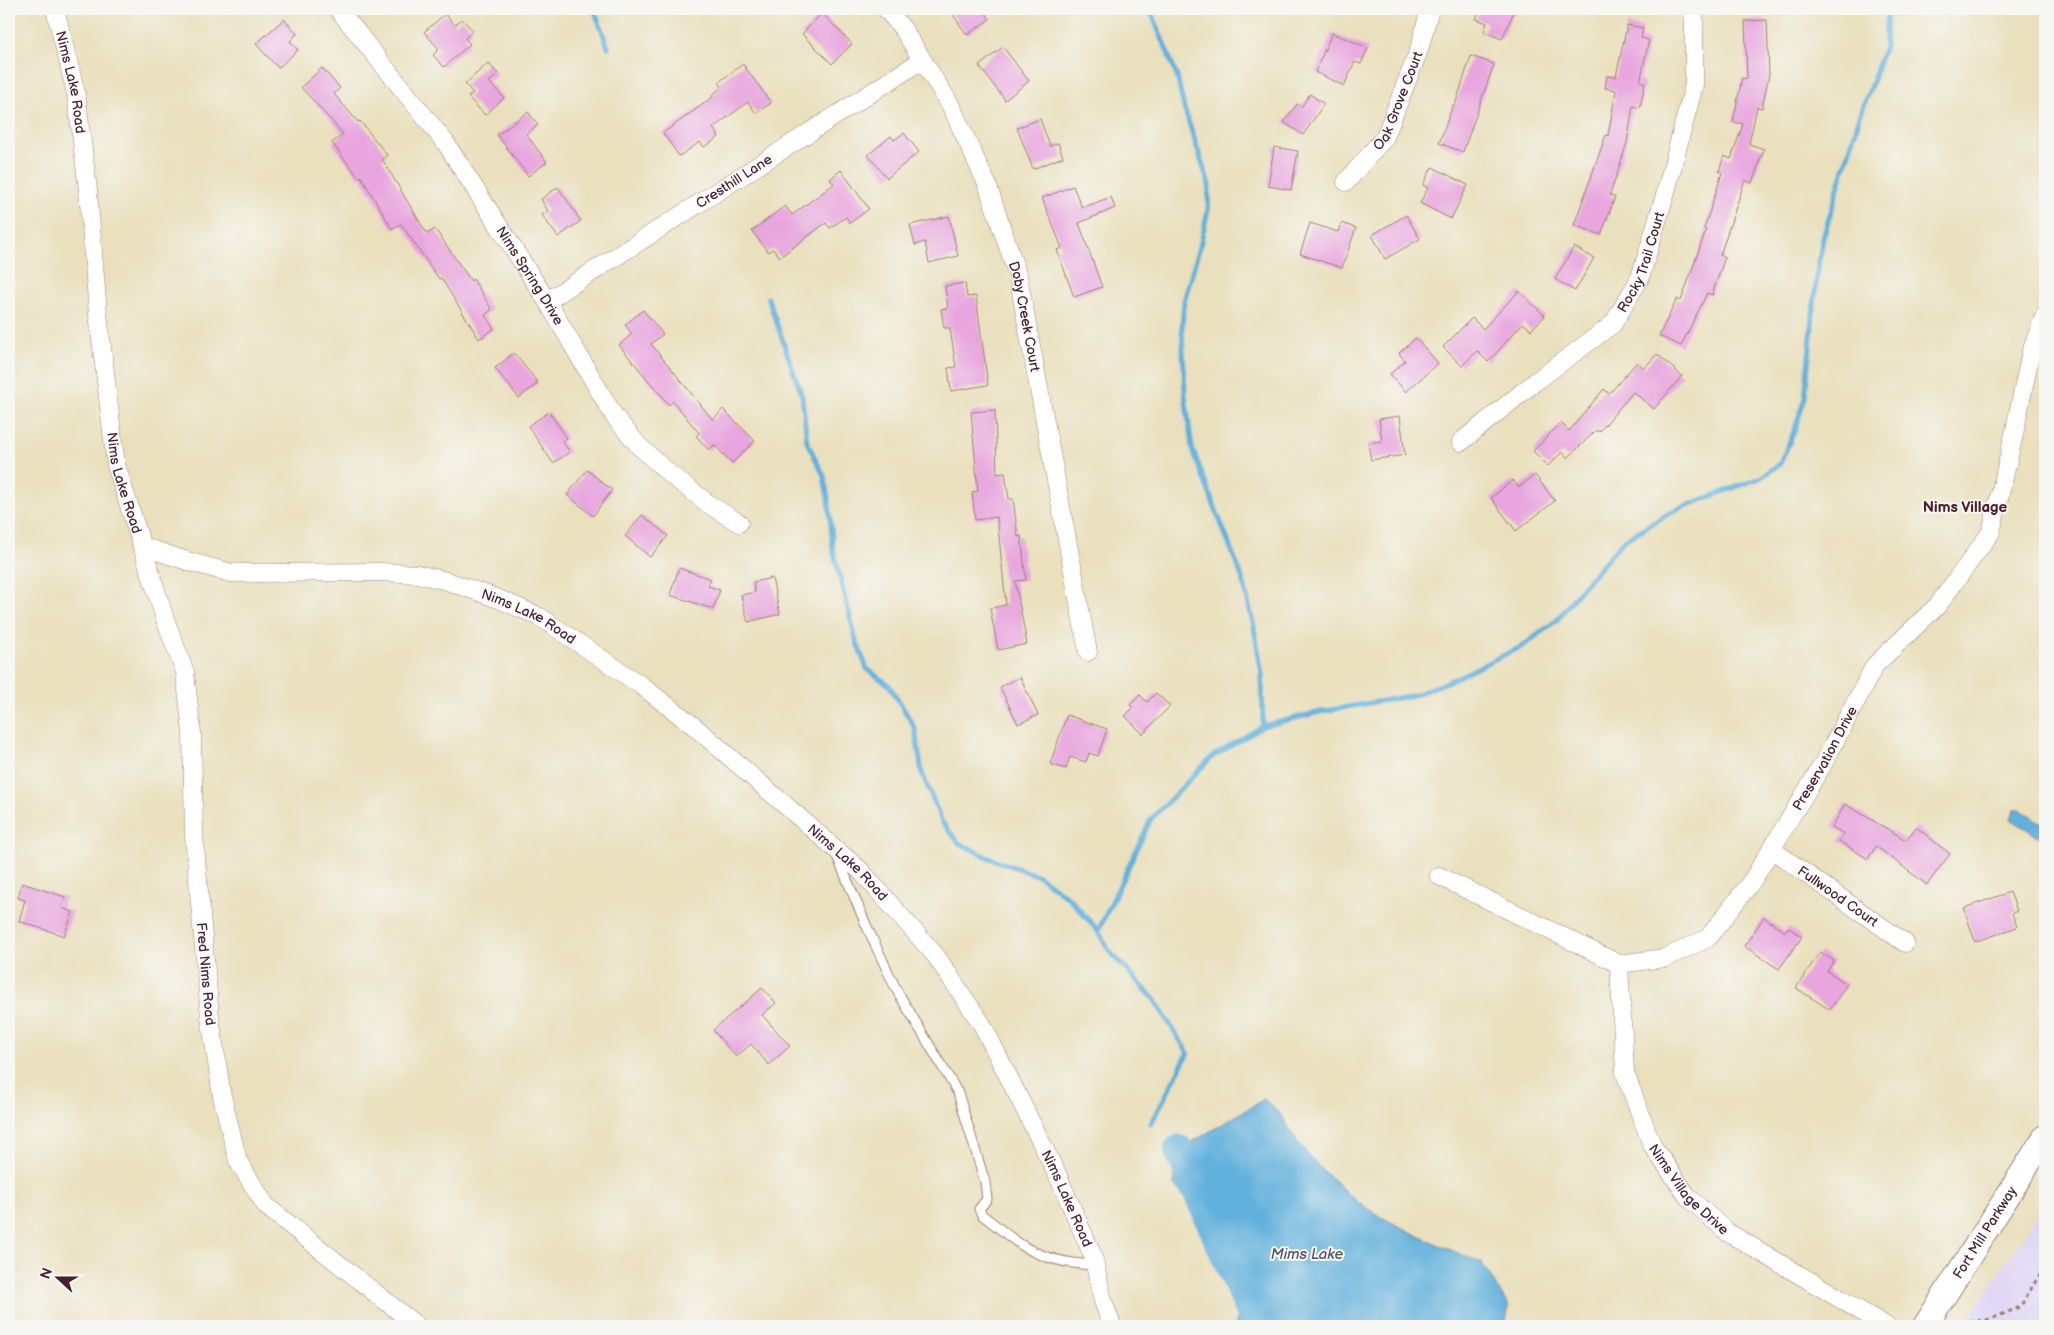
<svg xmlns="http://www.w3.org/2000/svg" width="2054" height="1335" viewBox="0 0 2054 1335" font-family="'Balsamiq Sans',sans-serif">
  <rect width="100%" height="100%" fill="#f6f6f2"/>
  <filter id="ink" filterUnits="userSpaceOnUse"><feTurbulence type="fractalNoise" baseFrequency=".02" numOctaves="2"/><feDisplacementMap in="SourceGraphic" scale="10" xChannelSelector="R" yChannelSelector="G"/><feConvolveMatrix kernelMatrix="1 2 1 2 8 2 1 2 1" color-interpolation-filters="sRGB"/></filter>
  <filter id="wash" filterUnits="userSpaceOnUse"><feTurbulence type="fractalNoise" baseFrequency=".0096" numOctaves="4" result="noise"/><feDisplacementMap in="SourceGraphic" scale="20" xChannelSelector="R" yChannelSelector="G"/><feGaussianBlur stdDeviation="1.12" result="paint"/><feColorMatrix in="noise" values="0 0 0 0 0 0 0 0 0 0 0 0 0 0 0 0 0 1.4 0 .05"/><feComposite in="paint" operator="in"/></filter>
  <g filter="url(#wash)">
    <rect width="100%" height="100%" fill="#eae0bd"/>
    <!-- built -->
    <path fill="#ded5f5" d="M2045 1203V1326H1965L1975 1309Z"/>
    <!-- water -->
    <path fill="#62b1dc" stroke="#566884" d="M2014 810H2021L2045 825V841L2011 819Z
      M1264 1099 1282 1116 1297 1141 1316 1164 1356 1201 1383 1218 1423 1238 1482 1263 1509 1307 1505 1326H1235L1242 1304 1236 1265 1174 1184 1179 1150Z"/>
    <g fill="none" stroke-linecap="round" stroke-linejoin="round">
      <!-- stream -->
      <path stroke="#62b1dc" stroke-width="5" d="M594 9 608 47
        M1150 9 1177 76 1184 108 1209 184 1208 210 1201 242 1184 301 1182 327 1185 394 1192 448 1243 580 1254 627 1262 674 1263 726
        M768 298 802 396 807 442 824 476 829 504 833 550 856 640 867 669 889 685 915 728 922 773 942 822 959 843 989 858 1039 876 1070 899 1098 931 1110 952 1154 999 1188 1053 1151 1124
        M1098 931 1151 819 1212 757 1263 726 1320 712 1414 695 1445 683 1523 646 1557 620 1580 590 1624 540 1675 510 1760 478 1780 464 1795 429 1805 397 1817 274 1823 238 1859 119 1885 46 1887 9"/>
      <!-- river -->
      <path stroke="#62b1dc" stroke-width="30" d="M1179 1150 1257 1326"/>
    </g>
    <g id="blocks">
      <!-- building -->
      <path fill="#e8a5de" d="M949 9H983L990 19 967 35Z
        M1480 9H1515L1502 39 1484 32 1487 23 1476 19Z
        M822 13 852 44 832 64 802 34Z
        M445 14 455 25 462 19 473 31 465 38 470 44 444 67 433 55 439 49 424 32Z
        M284 19 297 34 290 41 298 50 278 68 256 44Z
        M1767 20 1769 75 1762 108 1757 107 1749 144 1764 149 1752 183 1745 180 1720 255 1725 257 1712 295 1707 293 1681 346 1659 336 1677 299 1681 301 1706 230 1704 229 1722 173 1719 171 1724 156 1731 159 1743 124 1733 122 1742 78 1747 79 1745 21Z
        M1627 25 1643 28 1641 38 1649 40 1640 82H1645L1640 108 1633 106 1627 143 1610 195 1615 197 1601 235 1574 225 1606 135 1608 136 1616 90 1605 88 1607 76 1616 77Z
        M1332 33 1368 48 1361 64 1355 62 1344 86 1315 72Z
        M1003 47 1029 81 1005 100 979 66Z
        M1471 56 1494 64 1463 152 1439 143 1453 105H1455Z
        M488 63 498 74 489 82 504 98 485 115 468 97 473 93 465 84Z
        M743 64 771 103 756 113 748 102 713 128 719 137 704 147 700 142 679 156 663 133 713 97 712 95 722 87 719 82Z
        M322 68 340 88 334 94 358 122 360 121 387 155 382 159 427 234 435 229 471 281 473 279 492 310 485 315 494 329 479 339 441 278 439 279 401 224 392 229 361 176 359 178 332 143 343 134 301 87Z
        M1310 94 1324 104 1303 135 1284 122 1297 104 1301 107Z
        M528 112 538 125 526 134 547 162 528 176 497 135Z
        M1040 119 1050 146 1058 143 1063 157 1033 169 1017 128Z
        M904 133 919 152 887 178 868 155 891 136 894 140Z
        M1274 147 1298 151 1291 190 1268 186Z
        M1432 167 1468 185 1451 219 1420 203 1428 188 1423 185Z
        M841 170 869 209 850 223 846 217 830 228 826 223 780 257 773 249 768 252 752 231 785 206 792 215 834 184 830 179Z
        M1073 186 1082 208 1111 197 1115 208 1079 223 1102 287 1074 297 1057 250 1062 248 1042 198Z
        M558 187 581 221 558 237 542 215 548 211 541 199Z
        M1406 215 1420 239 1385 259 1372 235Z
        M949 216 958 256 929 263 925 242 915 245 910 225Z
        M1310 223 1338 232 1341 223 1356 228 1342 268 1300 254Z
        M1574 247 1594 258 1575 291 1555 279Z
        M965 283 967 297 976 296 988 385 951 391 948 368 956 367 950 328H944L941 309 948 308 945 286Z
        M1519 291 1545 316 1531 330 1523 323 1488 362 1477 351 1462 366 1443 347 1472 318 1483 329Z
        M643 310 663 334 651 344 713 420 723 409 755 441 732 463 714 445 709 450 696 436 699 433 673 401 669 405 619 345 632 334 625 325Z
        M1416 338 1438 363 1406 392 1390 374 1405 361 1399 353Z
        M514 353 538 383 519 398 495 368Z
        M1657 354 1682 376 1654 409 1633 392 1599 432 1596 430 1568 458 1562 452 1548 466 1533 451 1561 423 1569 431 1604 389 1609 394 1637 362 1644 368Z
        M995 410 997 474 1005 473 1009 499H1013L1018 537 1021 536 1026 580 1015 581 1027 644 998 650 990 608 1006 605 997 517 975 520 972 492 978 491 971 412Z
        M549 412 567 438 562 441 570 452 553 463 528 426Z
        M1400 416 1405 455 1371 460 1368 443 1382 441 1379 419Z
        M587 470 612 490 593 516 567 495Z
        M1535 475 1555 501 1516 531 1491 498 1513 480 1519 487Z
        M642 515 668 536 650 557 625 536Z
        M679 568 711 579 708 586 720 590 713 609 670 595Z
        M772 578 780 614 748 622 741 595 755 592 753 582Z
        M1020 677 1038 715 1018 724 1000 687Z
        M1156 693 1170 706 1143 734 1125 716 1133 708 1130 705 1140 695 1147 702Z
        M1067 715 1107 729 1098 756 1089 753 1086 762 1070 757 1066 769 1050 764Z
        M1845 804 1906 840 1916 827 1950 854 1927 885 1876 846 1868 859 1839 841 1844 834 1832 827Z
        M22 883 65 897 62 908 73 912 64 936 19 921 25 900 18 898Z
        M2010 892 2017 911 2012 913 2017 927 1975 942 1964 908Z
        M1764 917 1785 932 1788 927 1802 937 1779 969 1744 946Z
        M1820 952 1834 961 1827 971 1847 984 1830 1010 1796 988Z
        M762 988 776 1003 762 1015 790 1046 769 1065 751 1044 736 1057 713 1030Z"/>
    </g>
  </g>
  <g filter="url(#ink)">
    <use href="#blocks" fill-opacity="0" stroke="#9a8074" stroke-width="1"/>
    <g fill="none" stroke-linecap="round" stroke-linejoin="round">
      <!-- lane casing -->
      <g stroke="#9a8074" stroke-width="11">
        <path id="lane" d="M837 856 867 927 896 989 958 1093 985 1182 987 1199 979 1209 982 1215C995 1224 1006 1235 1020 1244 1041 1258 1070 1264 1095 1265"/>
      </g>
      <!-- street casing -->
      <g stroke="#9a8074" stroke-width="19">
        <g id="street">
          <path id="s1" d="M55 9 76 93 88 190 98 314 116 465 142 546 187 561 231 573 381 572 417 574 447 581 499 599 540 617 642 686 695 727 861 871 936 956 983 1026 1057 1174 1093 1256 1103 1301 1112 1326"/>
          <path id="s2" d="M338 9 445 142 547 301 614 416 639 446 671 475 710 505 739 523"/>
          <path id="s3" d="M886 9 903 29 950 104 987 184 1018 276 1088 652"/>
          <path id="s4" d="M1346 182 1385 137 1419 50 1430 9"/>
          <path id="s5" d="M547 301 922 60"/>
          <path id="s6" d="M1461 442 1535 382 1613 324 1640 278 1665 195 1694 85V18L1692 9"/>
          <path id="s7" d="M142 546 165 619 185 672 192 733 194 835 210 1017 222 1096 238 1161 266 1206 417 1326"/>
          <path id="s8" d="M1771 849 1905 943"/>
          <path id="s9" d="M1439 876 1619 964 1665 958 1708 938 1752 881 1823 764 1875 665 1938 605 1991 532 2013 439 2031 351 2045 315"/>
          <path id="s10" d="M1619 964 1625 1073 1652 1145 1688 1197 1727 1232 1886 1326"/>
        </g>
      </g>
      <!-- secondary casing -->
      <g stroke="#9a8074" stroke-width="26">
        <g id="secondary">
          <path id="s11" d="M1925 1326 2045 1137"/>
        </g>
      </g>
      <!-- path -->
      <path stroke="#9a8074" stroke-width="3" stroke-dasharray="4 4" stroke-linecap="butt" d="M1962 1323 1991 1319 2020 1307 2045 1266"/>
      <!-- lane -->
      <use href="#lane" stroke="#fff" stroke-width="9"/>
      <!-- street -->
      <use href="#street" stroke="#fff" stroke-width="18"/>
      <!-- secondary -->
      <use href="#secondary" stroke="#fff" stroke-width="24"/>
    </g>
  </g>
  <g text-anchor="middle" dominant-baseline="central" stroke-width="4" stroke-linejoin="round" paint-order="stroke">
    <!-- street labels -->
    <g font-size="14" fill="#4a1f2b" stroke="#f6f6f2">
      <text stroke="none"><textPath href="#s1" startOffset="75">Nims Lake Road</textPath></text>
      <text stroke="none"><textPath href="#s4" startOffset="98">Oak Grove Court</textPath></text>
      <text stroke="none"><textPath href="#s5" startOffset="222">Cresthill Lane</textPath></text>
      <text stroke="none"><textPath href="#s6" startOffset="261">Rocky Trail Court</textPath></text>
      <text stroke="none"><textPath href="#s2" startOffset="329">Nims Spring Drive</textPath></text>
      <text stroke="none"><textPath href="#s3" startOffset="341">Doby Creek Court</textPath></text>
      <text stroke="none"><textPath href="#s1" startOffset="480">Nims Lake Road</textPath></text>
      <text stroke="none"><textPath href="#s1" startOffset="945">Nims Lake Road</textPath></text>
      <text stroke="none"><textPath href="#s9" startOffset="509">Preservation Drive</textPath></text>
      <text stroke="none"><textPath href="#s1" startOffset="1350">Nims Lake Road</textPath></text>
      <text stroke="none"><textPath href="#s8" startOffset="82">Fullwood Court</textPath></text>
      <text stroke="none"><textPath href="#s7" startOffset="436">Fred Nims Road</textPath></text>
      <text stroke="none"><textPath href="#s10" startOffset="244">Nims Village Drive</textPath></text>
      <text stroke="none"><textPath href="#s1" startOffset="1755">Nims Lake Road</textPath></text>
      <text stroke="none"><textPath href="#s11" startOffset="111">Fort Mill Parkway</textPath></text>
    </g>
    <!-- neighbourhood labels -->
    <g font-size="15" font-weight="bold" fill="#4a1f2b" stroke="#f6f6f2">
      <text x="1965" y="507">Nims Village</text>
    </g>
    <!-- water labels -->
    <g font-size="15" font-style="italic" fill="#525269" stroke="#f6f6f2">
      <text x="1307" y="1254">Mims Lake</text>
    </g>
  </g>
  <!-- margin -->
  <rect width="2054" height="1335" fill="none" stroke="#f6f6f2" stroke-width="30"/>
  <!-- north arrow -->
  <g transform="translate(58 1278) rotate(291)" stroke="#f6f6f2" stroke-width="4" paint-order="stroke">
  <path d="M0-4L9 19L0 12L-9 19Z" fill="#4a1f2b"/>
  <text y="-8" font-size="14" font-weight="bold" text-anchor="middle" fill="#4a1f2b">N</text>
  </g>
</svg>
